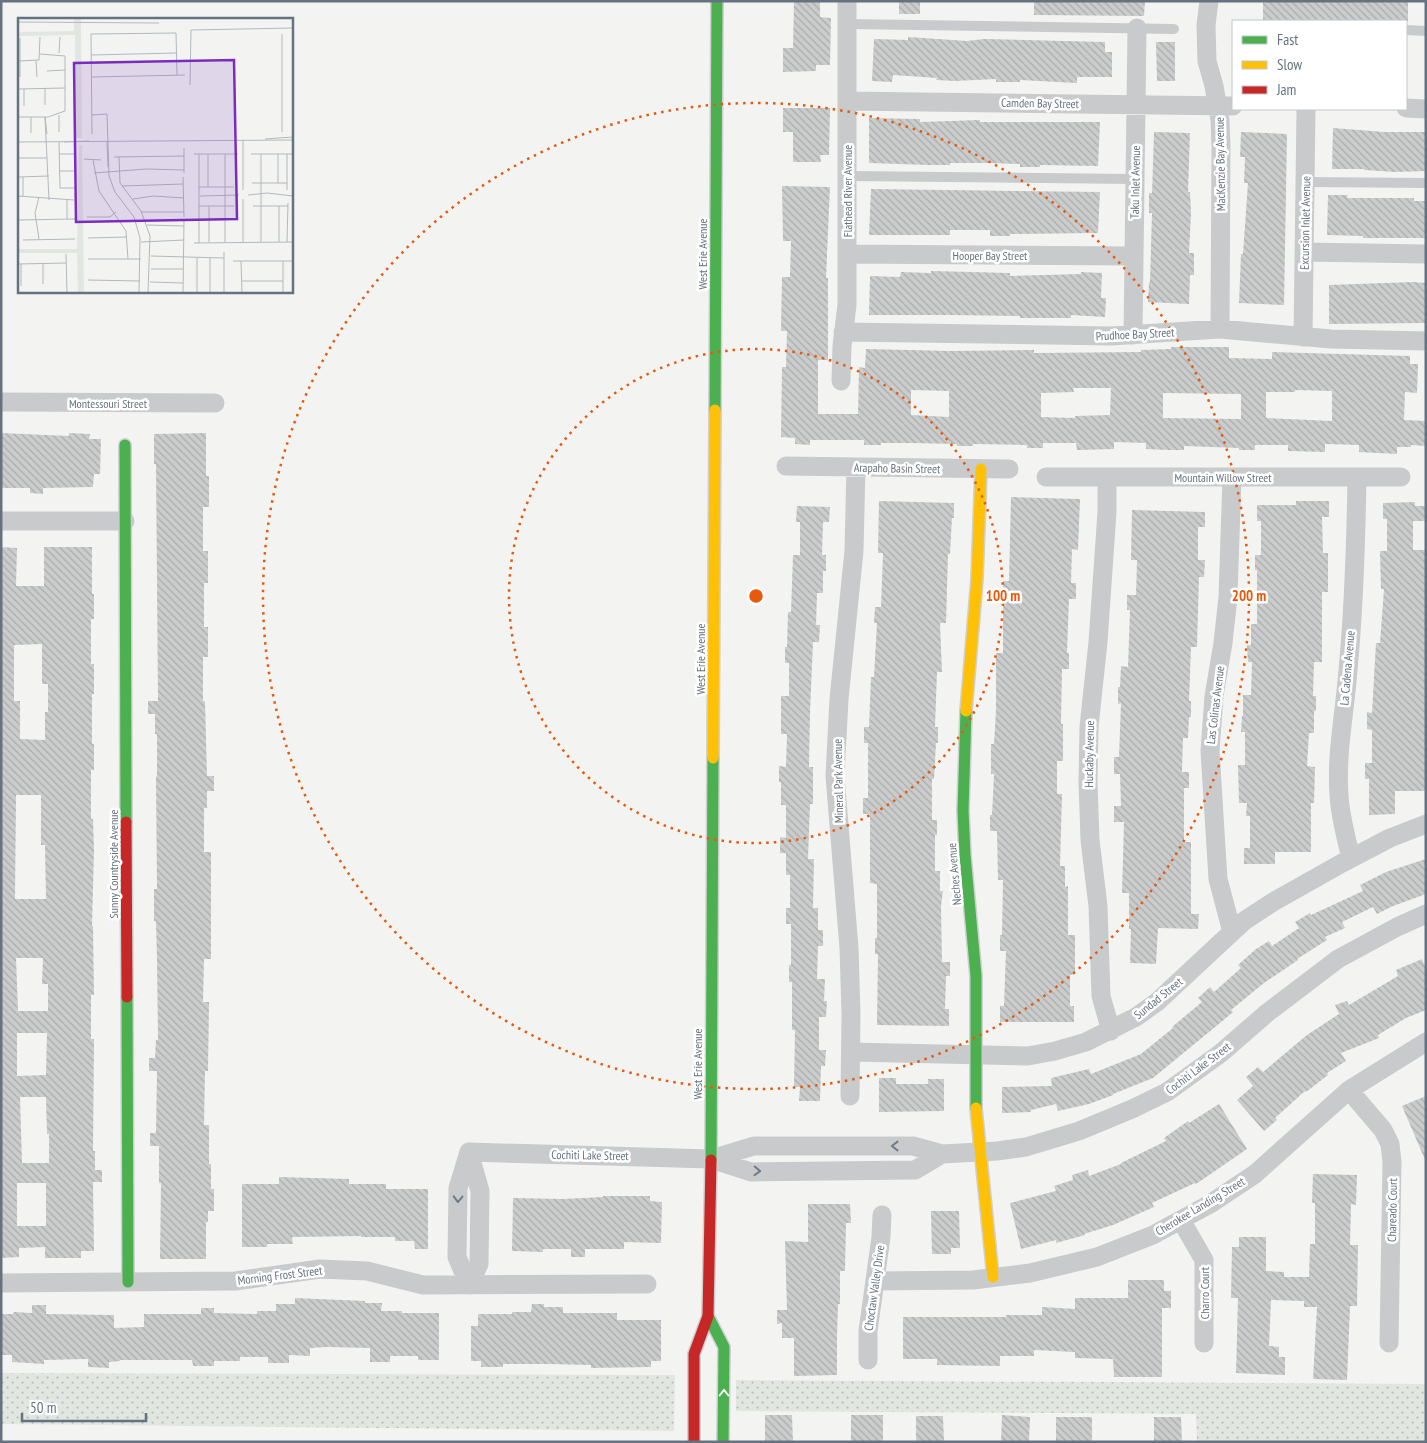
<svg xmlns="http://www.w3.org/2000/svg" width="1427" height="1443" viewBox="0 0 1427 1443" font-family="'PT Sans Narrow',sans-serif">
  <defs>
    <pattern id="garden-dots" width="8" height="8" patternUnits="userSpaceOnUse" patternTransform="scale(1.25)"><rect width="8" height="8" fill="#e2e6e1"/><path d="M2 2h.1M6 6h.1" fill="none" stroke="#bbbfbc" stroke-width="1.8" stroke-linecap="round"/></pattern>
    <pattern id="building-back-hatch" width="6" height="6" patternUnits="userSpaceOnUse" patternTransform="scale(1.25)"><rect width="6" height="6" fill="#cbcdcd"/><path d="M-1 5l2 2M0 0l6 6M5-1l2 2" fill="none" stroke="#a9abac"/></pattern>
  </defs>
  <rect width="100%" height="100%" fill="#f3f4f2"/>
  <!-- garden -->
  <path fill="url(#garden-dots)" d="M1 1373 675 1375 674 1431 1 1424Z
    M736 1380 1426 1384V1442L1197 1441 1196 1414 736 1411Z"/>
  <!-- building -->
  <path fill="url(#building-back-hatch)" fill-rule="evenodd" d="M794 1H820V17L831 18 830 65H816V71L783 72V48H793Z
    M899 1H920V14H899Z
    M1034 1H1145L1144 16 1034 15Z
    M1263 1H1408V21L1263 20Z
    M908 37 967 41 984 39 1105 42V52H1112V77H1077V83L1020 80V82H996V79L955 81 936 80 937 78 893 75 892 82 872 81 874 39 908 40Z
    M1156 42H1175V81H1157Z
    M783 108H830L829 155H820L821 162H793V132H783Z
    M869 118 920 119V122L980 120V122H1100L1098 166 1040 165V167H1020V164L989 163H950V165H929L869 163Z
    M1333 128 1384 132H1426V171L1395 172 1364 170V169H1332Z
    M1154 132 1190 133 1188 192H1190L1191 213 1189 253H1194V275H1190L1189 304 1148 302 1149 282H1150L1152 213H1149V193H1152Z
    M1241 132 1287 134 1284 305 1239 303 1241 254H1243L1248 183H1244L1245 157H1240Z
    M782 186 830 187 826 278H828V360H818V414H858L859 367 865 368 866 349 950 351 1034 350V353L1141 352V350L1171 349V347H1229V358L1272 359V352L1410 356V364H1418L1417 393 1405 392 1404 420 1426 421V446L1411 445V447H1397V454L1359 452V445L1325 444V452L1288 451V445H1255V450H1239V448L1184 446V450H1169L1146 449V443L1114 442V449L1077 450 1076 443H1043V448H1027V445L973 444V446H957V444L909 443H881V445H864V440H810V445L795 444V438L781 437 782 367H786L787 331H781L782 277H790L791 241H783ZM1073 388H1111L1110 415 1075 416V418L1041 417V393L1074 392ZM911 390 949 391V417L911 415ZM1295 390 1332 391V421L1266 418V392H1295ZM1163 393 1241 394V419L1163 418Z
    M871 189 1100 192 1098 233 1010 234V236H990V230H950V235H869Z
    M1328 195H1348L1347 198H1414V201H1426V238H1363V236L1327 235Z
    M931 271 1010 273V276L1081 274V272L1102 273 1101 298H1106L1105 317 1071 315V318H1020V316L950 315H869L870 276 900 277 901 272 931 273Z
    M1413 282 1426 283V323L1329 324V285Z
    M1 433 69 436V433L90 434 89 439H101L100 474H94L93 487 43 488V494L30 493V488H1Z
    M206 433V476H209V507H203V551H208V583H204V627H208V657H203V701H205L207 776H214V791H207V808H204V852H211V959H204L203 1002H209L208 1071H205L204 1125H209V1164H211V1189H214V1211H208V1222H206V1259H160L161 1183H159V1146H150V1133H156L157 1071H149V1058H155L156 1040H158L157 959 156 921H154V889H157L156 777 157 776V734H155V714H148V701H158L156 464H154V434Z
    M1011 497 1080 499 1078 550 1072 549 1071 583H1076V599H1069L1067 653H1069V669H1062L1061 724H1063V761H1057V794H1062L1060 866H1065V887L1068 886V935H1075V974L1070 975V1006H1074V1022H1000V1006H1004L1006 951H1000V935H1002L1003 880H998L997 831H990V815H992L994 774H991V744H994L996 710V653H1003V581H1009Z
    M879 501 954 503V518H952L950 554H948L946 623H940L942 672H937L935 727H938V743H936L934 779H932V820H937V835H935V871H940V891H943L941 906 942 962H950V976H946L945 1009H949V1026L877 1025 878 954H875V938H877V884L870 883V814H863V798H868V743H864V727H869L871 677H874L877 623H874L875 607H881L883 553H878Z
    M1296 501H1329V517H1322L1323 553H1328V592H1322V662H1314L1313 696H1316V711H1314V733H1309L1307 766 1315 767 1314 803H1311V852H1275V864H1244V848H1250V816H1246L1247 803H1239L1238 765H1245V732H1241L1242 716H1243V695H1251L1252 662H1248L1247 645H1251V624H1257V570H1255V555H1261V521H1257V505H1296Z
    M1415 502V506H1426V521H1413V550H1426V791H1395V814L1369 815V779H1365V763H1372V730L1367 729V712L1372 713 1376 643H1380L1384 589H1381L1380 551H1387V519H1383V503Z
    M797 506 830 507 829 522H823L822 555H826V571H823V593H817L816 625H820L819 642H813L810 712 809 767H813V804H810L808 859H814L813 908H818V930H823V946H818L817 979H825L824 1001H827L826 1017H819V1050H826L825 1066H821L820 1101H799L800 1087H794L795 1030H792V982H789V965H791V924H786V908H790V875H786V853H780V837L786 838V805H781V782H779V766L786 767 787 734H781V696H789V663H785V647H787L788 612H791L793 555H800V522H796Z
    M1132 510 1205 512V527H1198V560H1205L1204 577H1199L1197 647H1191L1189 701H1191V717H1189L1188 738H1183L1182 772H1189V788H1184V842H1191V914H1199L1198 929 1158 928 1156 964 1130 963 1131 929H1129V893H1122L1124 822H1114V806H1121L1120 774H1114V757H1119L1121 703 1118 704V687H1120L1121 666 1128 667 1130 610H1127V595H1136L1137 560H1131Z
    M1 547 17 548 16 586H44V547H92V594H94V619H91V664H94V694H92V744H94V770H91V819H93L94 850 92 926H93L94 995H91V1039H94L93 1151H95V1170H102V1182H93L94 1251H81V1258H45V1247L19 1248V1257L1 1258ZM42 644V684H48V712H45V740L20 739V701H14V645ZM16 795H41V845H45L46 899H15ZM16 958H43L42 984H48V1011H18ZM17 1033H47L46 1075 17 1076ZM20 1097H46L47 1134H49V1163H22ZM17 1183H46V1226H17Z
    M1426 859V894L1393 906 1377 914 1373 907 1342 922 1345 928 1325 937 1327 940 1297 959 1298 960 1264 983 1231 1010 1233 1012 1220 1023 1153 1078 1113 1094V1095L1089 1104 1058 1111 1056 1104 1031 1110V1112L1002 1113V1087L1052 1086 1051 1078 1089 1069 1091 1074 1141 1054 1173 1028 1172 1027 1202 1002 1198 998 1210 987 1214 992 1241 968 1238 965 1256 949 1269 941 1272 946 1299 928 1295 922 1310 913 1311 915 1363 891 1360 885 1386 872Z
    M1422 959 1426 969V1010L1406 1018 1378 1035 1379 1038 1341 1053 1346 1061 1327 1073 1328 1075 1306 1092 1305 1091 1275 1118 1277 1120 1264 1131 1237 1100 1253 1086 1246 1077 1258 1067 1263 1072 1307 1035 1339 1014 1335 1005 1347 1001 1349 1005 1398 976 1396 970Z
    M879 1078H896V1084H928V1079H944V1111L879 1112Z
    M1426 1096V1162L1402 1106Z
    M1219 1104 1247 1149 1196 1184 1195 1183 1152 1203 1154 1207 1113 1225 1084 1234 1085 1235 1056 1243V1240L1021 1249 1010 1203 1056 1191 1054 1186 1073 1180 1072 1175 1088 1170 1089 1176 1121 1164V1163L1166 1141 1164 1138 1188 1121 1189 1123Z
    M1313 1174 1357 1175 1356 1205 1351 1204 1350 1245H1358L1357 1306H1350L1347 1380 1313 1379 1317 1307H1304V1301L1271 1300 1269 1346 1279 1347V1357H1285V1375L1236 1373 1238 1298H1231L1232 1247H1239V1237H1266V1271L1284 1272V1277H1309L1310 1244H1315V1203H1312Z
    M279 1177 349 1179V1184H386V1189H428V1249H415L414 1241H395V1237H361V1236L292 1237 293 1244H267V1247H242V1184H279Z
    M603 1196H650V1201L662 1202 661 1243 624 1242V1249H585V1257H571V1249H543V1252L512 1251 513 1198 563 1199 603 1197Z
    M808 1204H850L851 1223H846L845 1271H840V1304H838L837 1338V1375L794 1376V1338H782V1323L777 1324V1310H787L785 1241 808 1242Z
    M931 1211H959L960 1248H951V1254H932Z
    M1128 1280H1164V1291H1171V1308H1162V1377H1114L1113 1359 1075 1358V1352L1034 1350V1356H1000V1366L937 1365V1359H903V1317H1006V1315H1042V1307L1075 1309V1298H1128Z
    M295 1298 365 1301V1303H382L381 1311H402V1313H439V1360H418V1356H390V1362H370V1348L327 1347 310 1348V1356L289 1355V1363H268V1357H240V1361H214V1366H193L192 1360H120V1361L109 1362V1368L88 1367V1359L44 1360V1364L12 1362V1355H1V1314H13L14 1312 32 1313V1305H46V1314L114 1315V1328L144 1327V1314H201V1308H214V1313L257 1314V1311H276V1304H295Z
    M532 1304H544V1307H563V1313H617V1320H661V1361H651V1367L591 1368V1365L550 1364H503V1367H481V1361H471V1326H478V1314H512V1312H531Z
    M765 1415H792L793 1442H765Z
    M851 1415H883V1442H851Z
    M1002 1415 1030 1417 1029 1442H1001Z
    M916 1416H943L944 1442H916Z
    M1056 1417H1092V1442H1056Z
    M1154 1417H1181L1182 1442H1154Z"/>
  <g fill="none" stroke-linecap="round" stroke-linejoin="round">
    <!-- fast casing -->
    <g stroke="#cfd0d0" stroke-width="14">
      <path id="fast" d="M715 410 717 1
        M125 445 126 822
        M966 711 963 811 965 855 976 976V1108
        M127 997 128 1282
        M711 1160 713 758
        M708 1316 724 1347 723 1442"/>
    </g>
    <!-- slow casing -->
    <g stroke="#cfd0d0" stroke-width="14">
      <path id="slow" d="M966 711 977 579 981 469
        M713 758 715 410
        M976 1108 993 1277"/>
    </g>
    <!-- jam casing -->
    <g stroke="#cfd0d0" stroke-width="14">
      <path id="jam" d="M126 822 127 997
        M694 1442V1354L708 1316 711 1160"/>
    </g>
    <!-- lane -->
    <path stroke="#c9cacb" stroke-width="10" d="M847 24 1174 29
      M1406 30 1426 31
      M848 176 1135 179
      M1305 182 1426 183"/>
    <!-- street -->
    <path stroke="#c9cacb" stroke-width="19" d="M1209 1 1206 25 1207 61 1214 86 1220 120 1221 147 1220 329
      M847 101 1233 106
      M1406 108 1426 109
      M1304 252 1426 254
      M847 254 1134 256
      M843 332 1111 336 1220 329 1331 339 1426 341
      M1133 335 1137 28
      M1303 337 1306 109
      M841 381 842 346 847 305V1
      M1 402 215 403
      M786 466 1009 469
      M1046 477H1401
      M1107 477V512L1098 642 1089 727 1088 783 1090 840 1098 906 1101 996 1111 1031
      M1232 477 1228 597 1223 643 1214 696 1210 751 1218 879 1232 932
      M1 521H125
      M1351 858C1346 837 1340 816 1339 795 1336 752 1345 712 1348 670 1354 606 1356 541 1357 477
      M851 1052 1028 1056 1055 1051 1086 1042 1136 1017 1157 1002 1244 921 1273 902 1344 862 1390 838 1426 824
      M1349 1090 1383 1130 1390 1144 1392 1162 1389 1343
      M850 1096 851 1014 849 948 835 776 839 699 854 551 856 467
      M469 1152 711 1159 751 1172 915 1170 942 1154
      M469 1152 458 1188 457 1257 469 1285
      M469 1152 480 1191 479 1264 469 1285
      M711 1159 754 1146H913L942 1154 997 1151 1026 1147 1079 1131 1132 1109 1167 1092 1221 1053 1267 1013 1338 959 1397 927 1426 914
      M1181 1220 1204 1260V1343
      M875 1281 973 1280 1030 1273 1097 1257 1153 1235 1210 1204 1255 1174 1349 1090 1426 1042
      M1 1283 235 1281 320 1269 367 1271 423 1285 647 1284
      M868 1360V1331L881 1237 882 1215"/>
    <!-- fast -->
    <use href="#fast" stroke="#4caf50" stroke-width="11"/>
    <!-- slow -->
    <use href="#slow" stroke="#ffc107" stroke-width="11"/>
    <!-- jam -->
    <use href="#jam" stroke="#c62828" stroke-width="11"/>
  </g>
  <!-- one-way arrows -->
  <defs><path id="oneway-chevron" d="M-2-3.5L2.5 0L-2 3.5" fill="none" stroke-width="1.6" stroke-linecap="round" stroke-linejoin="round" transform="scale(1.25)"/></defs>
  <g stroke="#707b87">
    <use href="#oneway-chevron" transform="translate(895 1146) rotate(-180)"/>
    <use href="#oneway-chevron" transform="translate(757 1171) rotate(2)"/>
    <use href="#oneway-chevron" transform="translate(458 1199) rotate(91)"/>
  </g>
  <use stroke="#f6fbf6" href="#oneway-chevron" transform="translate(724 1393) rotate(-90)"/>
  <!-- distance rings -->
  <g fill="none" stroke="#e8590c" stroke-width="2.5" stroke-dasharray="2.5 5">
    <circle cx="756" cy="596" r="247"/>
    <circle cx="756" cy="596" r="493"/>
  </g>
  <g text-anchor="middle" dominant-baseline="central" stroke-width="5" stroke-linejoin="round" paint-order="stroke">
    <!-- street labels -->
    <g font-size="12" fill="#66727f" stroke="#fff">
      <text transform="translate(1040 103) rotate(1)">Camden Bay Street</text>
      <text transform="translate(1220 164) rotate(-91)">MacKenzie Bay Avenue</text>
      <text transform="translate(1135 182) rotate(-89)">Taku Inlet Avenue</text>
      <text transform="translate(847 191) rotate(-90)">Flathead River Avenue</text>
      <text transform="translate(1305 223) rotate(-89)">Excursion Inlet Avenue</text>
      <text transform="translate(702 254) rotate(-90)">West Erie Avenue</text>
      <text x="990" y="255">Hooper Bay Street</text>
      <text transform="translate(1135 334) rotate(-3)">Prudhoe Bay Street</text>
      <text x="108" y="403">Montessouri Street</text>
      <text transform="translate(897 468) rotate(1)">Arapaho Basin Street</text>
      <text x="1223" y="477">Mountain Willow Street</text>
      <text transform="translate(700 659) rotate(-90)">West Erie Avenue</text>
      <text transform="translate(1347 668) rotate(-85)">La Cadena Avenue</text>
      <text transform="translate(1215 705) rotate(-83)">Las Colinas Avenue</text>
      <text transform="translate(1089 754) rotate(-89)">Huckaby Avenue</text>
      <text transform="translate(838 781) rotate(-91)">Mineral Park Avenue</text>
      <text transform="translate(113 864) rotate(-90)">Sunny Countryside Avenue</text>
      <text transform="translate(954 874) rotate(-95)">Neches Avenue</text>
      <text transform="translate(1158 998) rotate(-39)">Sundad Street</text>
      <text transform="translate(697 1064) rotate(-90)">West Erie Avenue</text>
      <text transform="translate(1198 1068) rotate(-37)">Cochiti Lake Street</text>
      <text transform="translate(590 1155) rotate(1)">Cochiti Lake Street</text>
      <text transform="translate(1200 1206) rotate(-31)">Cherokee Landing Street</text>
      <text transform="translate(1392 1210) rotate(-89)">Chareado Court</text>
      <text transform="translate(280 1275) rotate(-7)">Morning Frost Street</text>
      <text transform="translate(874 1288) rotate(-82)">Choctaw Valley Drive</text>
      <text transform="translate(1204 1293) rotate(-90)">Charro Court</text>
    </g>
  </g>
  <!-- overview -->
  <g transform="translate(18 18)">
    <rect width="275" height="275" fill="#f3f4f2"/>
    <path d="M56 0H63L64 120H58L57 17 0 18V14L56 13ZM61 127H64L66 275H60L59 235H0V231H59Z" fill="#e2e6e1"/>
    <path fill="none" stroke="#b2b8bd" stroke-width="1" d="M0 4 141 5M264 16V114M41 35 42 19M73 37 158 35M0 43 21 42 22 19M18 43 19 59M29 53 47 52M2 59V20M74 59 167 57M172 67 173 12 275 10M27 70V87M0 71 47 70M6 71V88M89 96 91 158 97 174 116 199 122 220 121 275M41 97V114M74 97 89 96M0 99H30L47 93V38L22 36M13 99V115M27 99 31 182M27 99 29 116M74 116 73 16 158 15 159 57M247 121 275 119M0 124 275 122M41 124 42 170H57M46 124 71 123M89 124 90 149M166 130V155M41 136H57M176 136H220M181 136V225M207 136V224M233 136H274M190 137V169M96 139 166 138M101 139 102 165 123 193 132 218 130 275M0 140H29M66 141 83 142M75 142 81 173 108 213 110 241M41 153H58M76 155 128 151 166 152M0 159 31 158M5 159V178M165 159 166 199M234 165H269M260 165V136M104 168 165 166M181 169H216M225 172V122M269 172V136M230 177 249 175 275 178M0 178 56 182M182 178 221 177M115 181 135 178 166 180M225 181V224M49 182V201M181 188H216M191 188V224M235 188H270M123 194H166M69 199H92L98 194M0 202 57 201M129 207 166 208M70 220 109 219M21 221 17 195 21 179M5 222 57 221M123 224 166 222M243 224V136M261 224V188M269 224 270 185M176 225 275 224M206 234V275M48 236 49 275M133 238 206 240M179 240V275M192 240V275M70 241H123M215 243H275M223 243 224 275M0 246 48 245M25 246V266M133 251H165M70 262 122 263M224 263H265M132 264 165 265M3 268V246M165 275 166 202M265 275V243"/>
    <path fill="#7b2cbf" fill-opacity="0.15" stroke="#7b2cbf" stroke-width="2.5" d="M216 42 219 201 58 204 56 45Z"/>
    <rect width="275" height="275" fill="none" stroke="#66727f" stroke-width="2.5"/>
  </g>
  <circle cx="756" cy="596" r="8" fill="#e8590c" stroke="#fff" stroke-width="2.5"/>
  <g font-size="15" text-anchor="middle" font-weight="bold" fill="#e8590c" stroke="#fff" stroke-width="5" stroke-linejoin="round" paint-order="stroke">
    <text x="1003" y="601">100 m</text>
    <text x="1249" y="601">200 m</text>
  </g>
  <!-- border -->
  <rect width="1427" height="1443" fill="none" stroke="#66727f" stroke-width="5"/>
  <!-- legend -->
  <rect x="1232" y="20" width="175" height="90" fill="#ffffff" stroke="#c2c7cc"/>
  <rect x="1242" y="36" width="25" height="8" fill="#4caf50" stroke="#c2c7cc"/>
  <text x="1277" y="45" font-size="15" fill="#66727f">Fast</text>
  <rect x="1242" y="61" width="25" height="8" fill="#ffc107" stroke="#c2c7cc"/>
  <text x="1277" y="70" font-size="15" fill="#66727f">Slow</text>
  <rect x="1242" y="86" width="25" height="8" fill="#c62828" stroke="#c2c7cc"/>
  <text x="1277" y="95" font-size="15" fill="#66727f">Jam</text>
  <!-- scale -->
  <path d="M22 1413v8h124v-8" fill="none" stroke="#66727f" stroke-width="2.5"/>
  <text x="30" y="1413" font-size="15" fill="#66727f" stroke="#ffffff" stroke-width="4" paint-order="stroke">50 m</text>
</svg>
